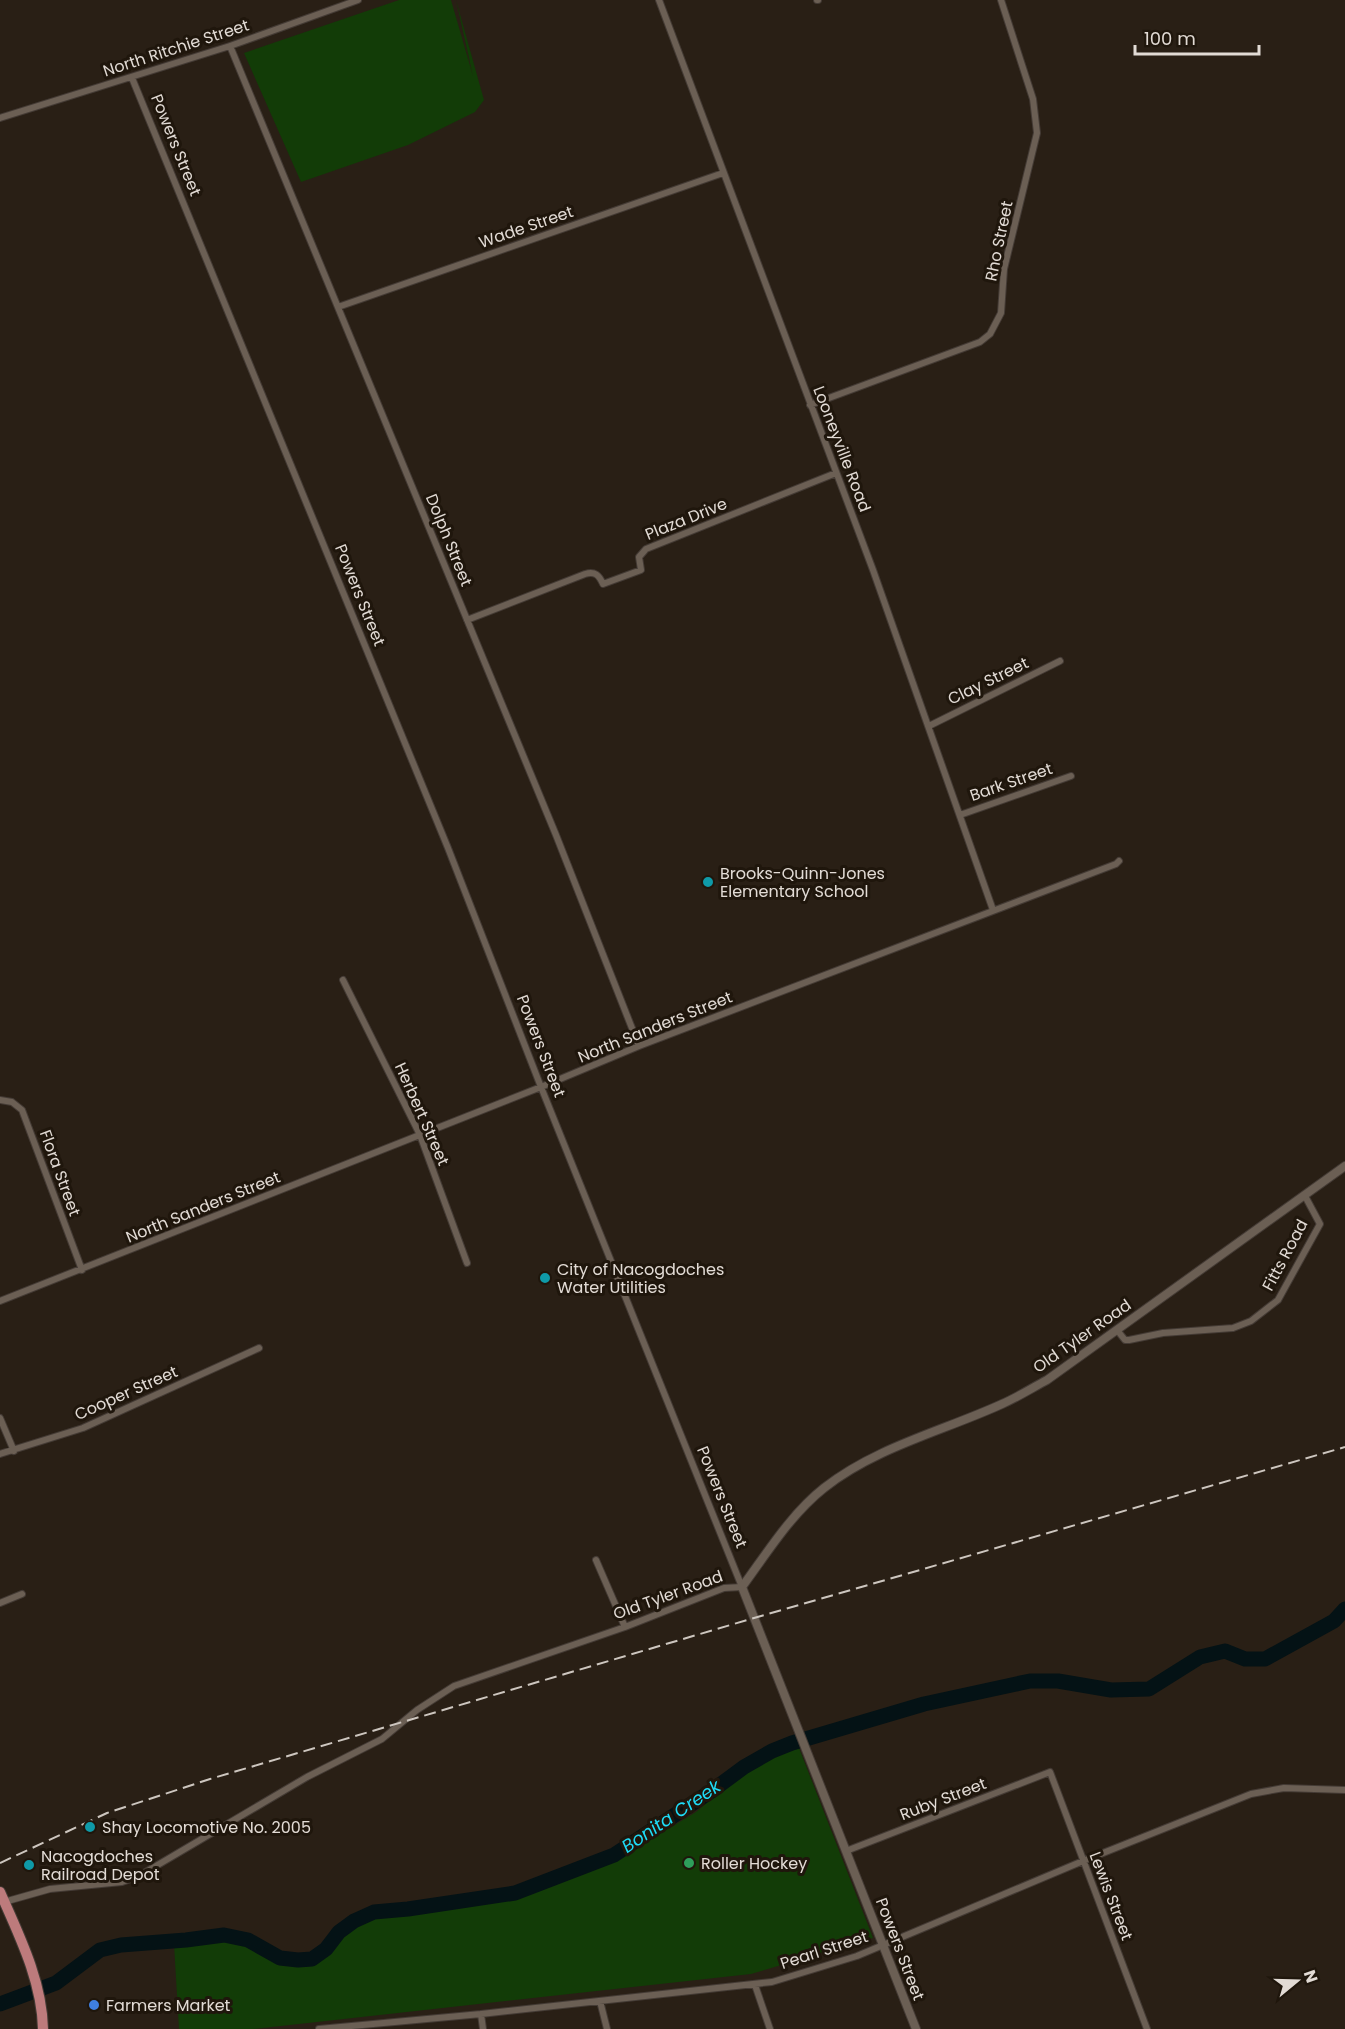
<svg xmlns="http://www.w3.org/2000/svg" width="1345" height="2029" viewBox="0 0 1345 2029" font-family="Poppins,sans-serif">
  <rect width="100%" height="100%" fill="#291f15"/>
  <!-- green -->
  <path fill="#123c07" d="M399 0H451L473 76 456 0 484 100 475 112 408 145 301 182 244 53Z
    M799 1748 873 1938 751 1974 253 2029H179L174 1944C190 1941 209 1935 224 1936 256 1938 279 1971 312 1961 326 1957 333 1943 342 1933 351 1924 363 1921 375 1916L516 1896 578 1873 617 1856 645 1837 673 1826 696 1812 745 1770 768 1759Z"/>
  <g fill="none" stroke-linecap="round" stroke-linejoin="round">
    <!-- river -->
    <path stroke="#041215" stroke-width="15" d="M0 2004 56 1983 100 1950 121 1945 186 1940 224 1935 248 1940 280 1958 298 1960 312 1959 326 1949 339 1932 354 1921 374 1912 408 1909 515 1893 614 1855 713 1790 744 1767 772 1751 792 1743 924 1704 1030 1681H1058L1111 1690 1149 1689 1200 1657 1225 1651 1245 1659H1265L1334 1621 1345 1609"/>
    <!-- minor casing -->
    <g stroke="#443b35" stroke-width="8">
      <path id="minor" d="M659 0 873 570 993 910
        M817 0H818
        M230 46 556 835 639 1046
        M0 118 230 46 358 0
        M338 307 723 173
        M810 405 980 342 990 334 1001 313 1004 269 1037 133 1033 99 1001 0
        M467 620 585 574C595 571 599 575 603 584L641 570 639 557 646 549 836 473
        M929 726 1060 661
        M960 815 1071 776
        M343 980 420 1135 467 1263
        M0 1100 12 1102 22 1110 82 1270
        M0 1301 541 1087 639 1046 1116 864 1119 861
        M1117 1330 1125 1340H1129L1163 1333 1233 1328 1251 1321 1278 1300 1320 1224 1305 1196
        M0 1418 14 1451
        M0 1454 83 1428 259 1348
        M596 1560 625 1627
        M0 1603 22 1594
        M846 1851 1050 1772 1147 2029
        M4 1902 50 1889 122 1882 139 1876 307 1777 382 1739 417 1710 454 1686 625 1627 724 1588 742 1587 541 1087 448 848 132 78
        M755 1985 770 2029
        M600 2001 607 2029
        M481 2014 483 2029
        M319 2029 481 2014 772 1982 857 1956 1083 1861 1251 1794 1284 1788 1345 1790"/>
    </g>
    <!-- tertiary casing -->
    <g stroke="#443b35" stroke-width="10">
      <path id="tertiary" d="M916 2029 742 1587C767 1553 791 1514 824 1488 876 1447 943 1431 1002 1404 1018 1397 1032 1388 1047 1380L1345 1166"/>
    </g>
    <!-- primary casing -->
    <g stroke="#443b35" stroke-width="12">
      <path id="primary" d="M0 1892C19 1935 42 1981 43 2029"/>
    </g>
    <!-- minor -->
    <use href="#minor" stroke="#6b5f54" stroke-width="6"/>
    <!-- tertiary -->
    <use href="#tertiary" stroke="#6b5f54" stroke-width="8"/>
    <!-- primary -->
    <use href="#primary" stroke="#bd7b7c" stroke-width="10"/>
    <!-- rail -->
    <path stroke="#cdc6bf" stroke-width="2" stroke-dasharray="12 6" stroke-linecap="butt" d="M0 1863 107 1813 210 1779 754 1618 1345 1447"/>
  </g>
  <!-- markers -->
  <g fill="#0f9aa8" stroke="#1f160c" stroke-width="2">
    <circle cx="708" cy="882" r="6"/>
    <circle cx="545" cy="1278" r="6"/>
    <circle cx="90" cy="1827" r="6"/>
    <circle cx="29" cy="1865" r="6"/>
  </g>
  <circle fill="#2e9e5b" stroke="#1f160c" stroke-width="2" cx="689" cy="1863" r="6"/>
  <circle fill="#3f7fe0" stroke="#1f160c" stroke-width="2" cx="94" cy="2005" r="6"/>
  <g text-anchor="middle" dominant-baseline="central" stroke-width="6" stroke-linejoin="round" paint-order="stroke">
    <!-- street labels -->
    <g font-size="16" fill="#e2dbd5" stroke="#1f160c">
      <text transform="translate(176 48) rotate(-18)">North Ritchie Street</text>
      <text transform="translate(176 145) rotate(68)">Powers Street</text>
      <text transform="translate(526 227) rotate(-19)">Wade Street</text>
      <text transform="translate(999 241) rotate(-78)">Rho Street</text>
      <text transform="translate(842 449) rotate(69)">Looneyville Road</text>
      <text transform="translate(686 519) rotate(-22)">Plaza Drive</text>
      <text transform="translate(449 540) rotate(68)">Dolph Street</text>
      <text transform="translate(360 595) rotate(68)">Powers Street</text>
      <text transform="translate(988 681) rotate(-26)">Clay Street</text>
      <text transform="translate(1011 782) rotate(-19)">Bark Street</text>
      <text transform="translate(655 1027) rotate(-22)">North Sanders Street</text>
      <text transform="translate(541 1046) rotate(69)">Powers Street</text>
      <text transform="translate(422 1114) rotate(66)">Herbert Street</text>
      <text transform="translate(60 1173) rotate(70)">Flora Street</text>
      <text transform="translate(203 1207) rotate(-22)">North Sanders Street</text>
      <text transform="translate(1285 1255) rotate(-62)">Fitts Road</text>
      <text transform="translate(1082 1336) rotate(-35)">Old Tyler Road</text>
      <text transform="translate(126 1393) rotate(-24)">Cooper Street</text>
      <text transform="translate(722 1497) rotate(68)">Powers Street</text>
      <text transform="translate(668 1595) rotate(-20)">Old Tyler Road</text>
      <text transform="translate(943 1799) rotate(-21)">Ruby Street</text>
      <text transform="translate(1111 1896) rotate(69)">Lewis Street</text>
      <text transform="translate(900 1949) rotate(69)">Powers Street</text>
      <text transform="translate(824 1950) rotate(-18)">Pearl Street</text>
    </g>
    <!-- poi labels -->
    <g font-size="16" fill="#e2dbd5" stroke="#1f160c" text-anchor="start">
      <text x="720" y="873">Brooks-Quinn-Jones<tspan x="720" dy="18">Elementary School</tspan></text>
      <text x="557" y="1269">City of Nacogdoches<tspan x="557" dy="18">Water Utilities</tspan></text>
      <text x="102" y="1827">Shay Locomotive No. 2005</text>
      <text x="41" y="1856">Nacogdoches<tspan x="41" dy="18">Railroad Depot</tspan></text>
      <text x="701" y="1863">Roller Hockey</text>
      <text x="106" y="2005">Farmers Market</text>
    </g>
    <!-- water labels -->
    <g font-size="18" font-style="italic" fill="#1edcf7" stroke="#1f160c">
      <text transform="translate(671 1816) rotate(-34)">Bonita Creek</text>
    </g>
  </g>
  <!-- north arrow -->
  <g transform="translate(1297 1981) rotate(71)" stroke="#1f160c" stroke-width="4.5" paint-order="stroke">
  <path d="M0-4.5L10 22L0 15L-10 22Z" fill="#e2dbd5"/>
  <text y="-9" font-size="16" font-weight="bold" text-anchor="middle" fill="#e2dbd5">N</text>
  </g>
  <!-- scale -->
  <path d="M1135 45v9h124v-9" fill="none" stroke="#e2dbd5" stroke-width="3"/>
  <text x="1144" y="45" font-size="18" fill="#e2dbd5" stroke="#1f160c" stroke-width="4.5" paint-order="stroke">100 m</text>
</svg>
